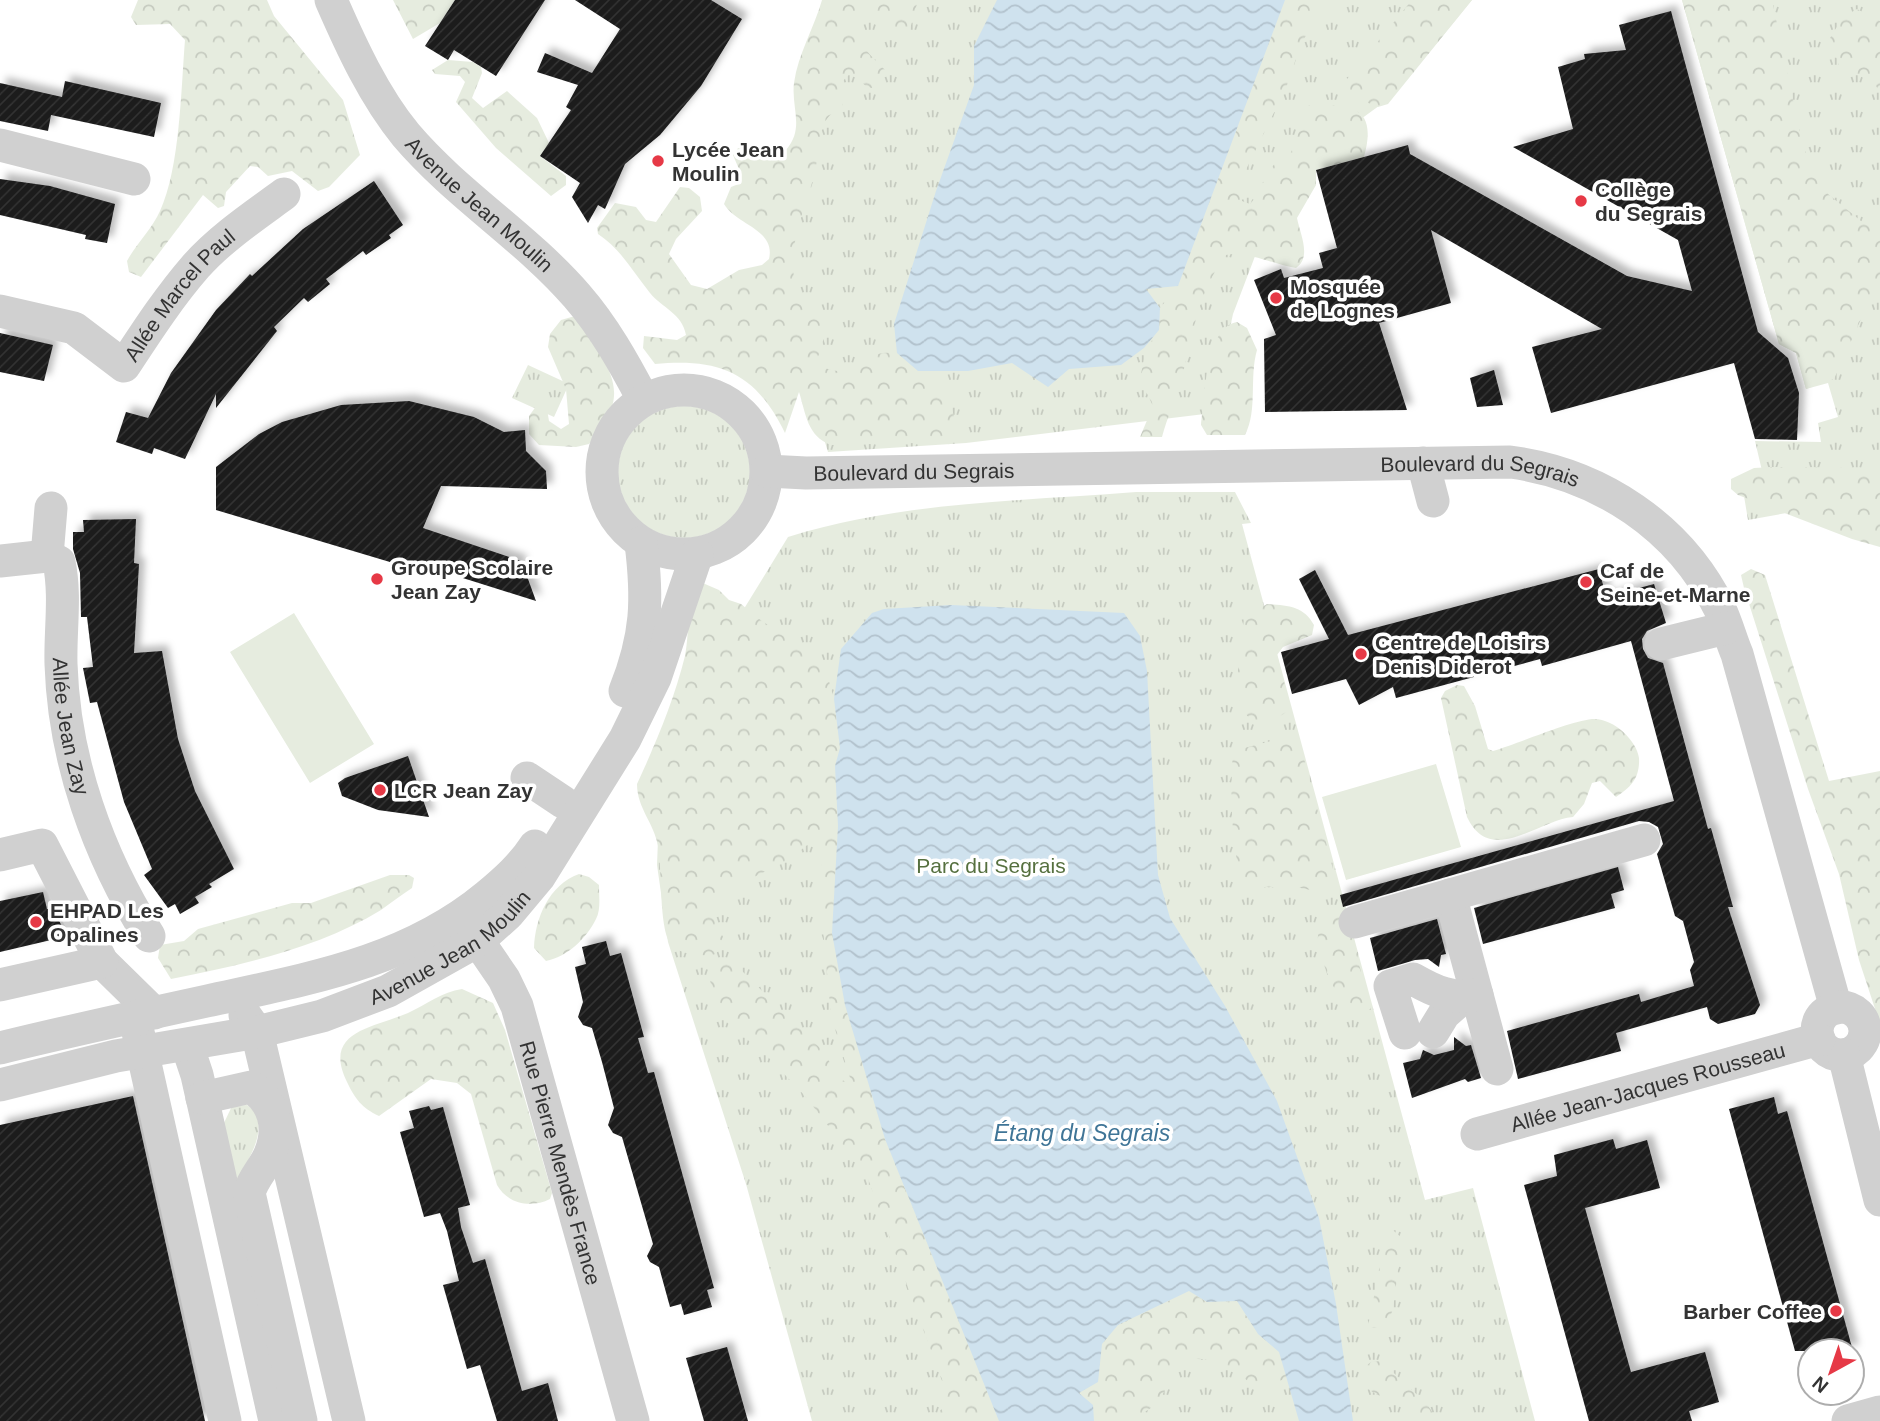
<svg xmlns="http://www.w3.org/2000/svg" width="1880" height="1421" viewBox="0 0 1880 1421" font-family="Helvetica,sans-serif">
  <defs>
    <pattern id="grass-tufts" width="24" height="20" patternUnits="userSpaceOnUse" patternTransform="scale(1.75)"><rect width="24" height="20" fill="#e6ecdf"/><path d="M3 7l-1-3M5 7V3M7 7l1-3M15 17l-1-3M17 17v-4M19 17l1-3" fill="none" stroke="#c6cbc0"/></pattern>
    <pattern id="forest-crowns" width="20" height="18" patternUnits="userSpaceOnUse" patternTransform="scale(1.75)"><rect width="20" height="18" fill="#e6ecdf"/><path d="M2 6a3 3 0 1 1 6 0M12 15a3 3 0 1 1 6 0" fill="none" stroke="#c6cbc0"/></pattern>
    <pattern id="water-waves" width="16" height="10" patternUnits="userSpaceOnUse" patternTransform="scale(1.75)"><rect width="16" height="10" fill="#cfe2ee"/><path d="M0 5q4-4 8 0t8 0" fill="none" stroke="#b2c2cd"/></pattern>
    <pattern id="building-hatch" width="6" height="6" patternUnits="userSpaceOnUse" patternTransform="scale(1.75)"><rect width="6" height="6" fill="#1a1a1a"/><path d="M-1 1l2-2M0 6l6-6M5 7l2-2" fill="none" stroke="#333"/></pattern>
    <filter id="shadow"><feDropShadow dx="6" dy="-6" stdDeviation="3.5" flood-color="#0004"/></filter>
  </defs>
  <rect width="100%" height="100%" fill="#fff"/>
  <!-- grass -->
  <path fill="url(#grass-tufts)" d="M852 0H1472L1394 95 1332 140 1265 230 1233 314 1225 351 1221 412 966 443 828 452 812 400 784 274Z
    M1682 0H1880V496L1748 520 1743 490 1763 475 1755 441 1821 442 1818 423 1838 417 1828 383 1806 389 1796 353 1779 344Z
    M528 365 569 384 554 417 512 398Z
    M618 472a66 66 0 1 1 132 0a66 66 0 1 1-132 0Z
    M1136 492H1235L1251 523 1242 524 1425 1200 1473 1188 1535 1421H812L746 1184 668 942 657 865 660 789 742 612 788 537C899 502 1021 501 1136 492Z
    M247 1105C273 1122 249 1160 237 1179L223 1125 232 1106Z"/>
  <!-- forest -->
  <path fill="url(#forest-crowns)" d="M138 0H267L274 16 343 100 360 155 329 187 318 191 292 171 268 176 258 167 250 166 226 192 224 206 218 208 203 195 141 277 129 272 127 261C136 244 152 229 160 211 180 168 181 89 185 40L170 24 136 25 131 17Z
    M393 0H455L440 23 413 39Z
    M822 0H874L882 3 887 0H918L910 29 903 38H895L865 17 858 22C853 42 873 57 885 70L877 89 867 87 851 73C837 84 842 90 843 106 836 110 827 116 824 124 818 138 818 157 815 172 808 200 790 242 793 270 798 317 843 308 814 365 826 368 842 375 854 369 874 360 868 351 897 353L918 371H927C949 392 955 413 959 442L831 445C807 436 806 414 799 392L785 433C756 373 720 358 655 364L643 348 644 336 677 340 686 335C682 313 662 308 650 293 633 272 621 249 598 234L597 228 615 203 636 207 646 220 656 222 680 187 689 188 700 197 702 211 676 239 669 254 691 285 707 289 739 270 762 265 769 259C776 229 736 225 724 204L731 187 741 183V174L733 155 741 144 786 150C805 128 791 108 794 83 798 54 814 28 822 0Z
    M1285 0H1327L1301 44 1286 88 1239 184 1242 201 1250 204C1264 189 1268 159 1290 154 1300 138 1297 119 1309 105 1351 104 1378 106 1364 157L1316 170V185L1297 218C1300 234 1312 257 1296 268 1275 265 1245 250 1226 255 1197 293 1193 336 1181 381 1176 400 1167 417 1162 437H1140L1153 406 1140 379 1146 349 1159 330 1160 308 1178 286Z
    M1412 0H1472L1388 104 1378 107 1347 94 1343 84Z
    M1682 0H1772L1803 147 1828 194 1861 221 1880 225V289L1866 308 1834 379 1806 389 1796 353 1779 344Z
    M1857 9 1880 21V93L1875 84 1839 65 1830 38 1843 17Z
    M448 60 473 62 481 67 482 73 472 98 483 108 507 91 537 118 549 143 540 156 566 176V185L551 196 496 148 456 102 465 82 460 76 435 74 432 70Z
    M575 316C607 367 637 390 589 444L576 447 539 445 529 434V416L537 405 547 409 549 421 561 429 569 424 566 389 548 347 550 334 561 320Z
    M1237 322 1247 328 1257 350C1249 377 1258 410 1245 435H1207L1201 425C1205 398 1205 327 1237 322Z
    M1773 467 1856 468 1880 476V547L1852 539 1738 495 1731 489V479L1754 468Z
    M1751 569 1765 575 1829 781 1880 771V1024L1859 960 1839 874 1808 789 1744 588 1741 575Z
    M698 581 719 590 729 600 741 604 763 622 808 647 827 674 834 699 840 748 835 766 838 826 832 933 845 1005 885 1139 999 1421H929L946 1405 945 1389 867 1176 805 1096 768 1057 717 1014 719 1006 710 981 723 965 733 962 820 1048 842 1080 849 1083 851 1081 831 1016 820 896 822 850 812 841 790 859 710 899 709 908 724 939 716 954C703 957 678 955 670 943 659 928 662 866 658 846 654 823 637 808 637 784 656 743 674 700 685 656 690 631 686 603 698 581Z
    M1267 604C1287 605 1304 606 1314 625L1312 635 1283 647 1277 655 1291 708C1282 716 1273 721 1261 721 1224 721 1242 643 1244 618Z
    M1457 685 1464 686 1475 706 1488 749 1493 751C1520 743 1567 722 1592 719 1612 717 1637 740 1639 758 1640 778 1631 787 1616 797L1600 781 1592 783 1584 804 1573 817C1538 820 1491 867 1467 817L1441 698 1445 691Z
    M1283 738 1293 740 1301 747 1334 873 1329 888 1320 892 1296 887H1252L1241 882C1231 837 1230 796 1233 751Z
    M579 874 589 877 599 885C599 896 601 910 596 919 587 938 567 957 546 961L534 948C535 918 549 885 579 874Z
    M390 875H409L414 878 412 888C401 895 391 903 381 910 319 948 241 965 171 979L158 958 160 945 184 941 198 929 292 903H311Z
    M1337 914 1346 917 1371 1008 1366 1013 1344 1005C1335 992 1315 951 1318 936 1319 929 1325 922 1329 916Z
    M462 989 493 1003 505 1030 552 1193 550 1199C530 1209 507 1203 497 1185L471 1094 457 1083 431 1079 379 1116C362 1108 355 1099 347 1082 322 1031 373 1028 408 1013 427 1004 442 992 462 989Z
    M1387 1225 1402 1238 1393 1309 1390 1317 1378 1328 1368 1327C1371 1310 1387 1237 1383 1228Z
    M1189 1291 1207 1302 1237 1301 1258 1334 1279 1352 1287 1378 1258 1389C1239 1373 1203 1346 1176 1366 1168 1372 1169 1381 1165 1390 1152 1418 1123 1421 1096 1421L1093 1405 1079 1393 1097 1382 1102 1344 1119 1325Z
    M1381 1361 1427 1404 1438 1421H1414C1410 1416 1405 1409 1399 1405 1382 1394 1361 1395 1362 1369L1371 1362Z"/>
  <!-- garden -->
  <path fill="#e6ecdf" d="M294 613 374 744 310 783 230 652Z
    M1436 764 1461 847 1346 880 1322 797Z"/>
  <!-- water -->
  <path fill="url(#water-waves)" d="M997 0H1285L1178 286 1146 289 1160 308 1159 330 1144 348 1121 365 1069 369 1048 387 1012 363 968 371H918L897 353 894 324 936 191 974 85V46Z
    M951 605 1124 613 1140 636 1147 671 1158 875 1170 918 1225 1006 1277 1101 1319 1218 1336 1304 1353 1421H1299L1279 1352 1258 1334 1237 1301 1207 1302 1189 1291 1118 1325 1102 1344 1098 1382 1079 1393 1093 1405 1094 1421H999L885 1139 845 1005 832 933 838 826 835 766 840 748 834 699 841 649 872 613 884 609Z"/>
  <!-- building -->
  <path fill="url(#building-hatch)" filter="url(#shadow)" d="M455 0H545L496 76 454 50 448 60 425 46Z
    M575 0H711L742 19 701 86 660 135 625 164 605 209 598 205 588 223 572 197 580 183 540 156 571 110 566 107 578 85 537 72 545 53 592 73 620 29Z
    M1671 11 1758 332 1788 358 1799 393 1797 440 1755 439 1734 363 1551 413 1532 347 1602 329 1431 230 1451 303 1379 323 1407 410 1265 412 1264 339 1276 335 1254 280 1281 269 1284 278 1323 268 1319 253 1337 248 1316 170 1408 145 1410 154 1627 276 1692 291 1678 240 1513 147 1573 129 1558 67 1585 59 1584 54 1626 50 1619 25Z
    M65 81 161 103 154 137 51 115 48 131 0 121V83L62 97Z
    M0 179 50 186 115 204 107 243 85 239 86 235 0 215Z
    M374 181 403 225 389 235 391 238 366 255 363 251 326 279 330 284 308 302 304 298 274 327 277 331 216 408V394L185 459 154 448 152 454 116 442 126 412 148 418 171 373 216 310 250 274 252 276 303 229Z
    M0 333 53 345 44 381 0 372Z
    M1494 370 1503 405 1477 407 1470 378Z
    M409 401 474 417 504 432 525 430 526 451 546 471 547 489 441 486 423 528 521 561 519 569 528 579 536 601 412 562 410 568 216 510V467L259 434 282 422 341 405Z
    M136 519 134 563 139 564 134 653 162 651 178 739 195 791 234 869 209 884 212 887 195 897 199 903 180 914 175 904 168 908 144 875 152 869 124 802 97 702 90 703 83 668 93 667 87 617H81L80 573 73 549V532H84L83 520Z
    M1599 569 1606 597 1654 584 1666 623 1647 631 1642 639 1643 649 1648 658 1663 663 1708 829 1711 828 1733 907H1728L1760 1005 1755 1014 1718 1024 1710 1019 1707 1007 1616 1033 1621 1051 1518 1079 1507 1031 1639 994 1641 1002 1694 986 1690 970 1694 962 1683 921 1675 916 1657 854 1663 844 1658 827 1649 822 1639 821 1343 907 1340 895 1674 801 1631 641 1542 666 1540 659 1396 698 1393 687 1359 705 1346 679 1292 694 1281 652 1329 639 1299 579 1315 570 1348 635Z
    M408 756 429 817 378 810 342 796 338 783 345 778Z
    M1618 867 1624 890 1611 894 1615 908 1483 944 1474 908Z
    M43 892 47 909H53L69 940H51L0 952V901Z
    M1437 919 1446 954 1441 955 1439 967 1428 959 1415 960 1378 971 1370 938Z
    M606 941 610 956 621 953 644 1037 638 1038 648 1073 654 1072 714 1288 707 1290 712 1307 684 1315 681 1304 670 1307 659 1267 650 1262 647 1256 653 1244 622 1137 613 1133 608 1125 614 1108 602 1062 592 1028 583 1025 578 1017 583 1002 575 967 586 964 582 947Z
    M1454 1037 1466 1046 1471 1045 1481 1078 1468 1082 1465 1079 1412 1098 1403 1063 1420 1059 1423 1050 1434 1055 1454 1050Z
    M133 1096 205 1421H0V1125Z
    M1774 1097 1778 1114 1787 1111 1853 1351H1795L1729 1109Z
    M429 1106 431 1110 443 1107 470 1205 458 1208 461 1227 473 1263 485 1259 522 1391 548 1383 558 1421H497L480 1365 467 1369 443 1285 459 1281 447 1231 440 1213 424 1217 400 1132 414 1128 409 1111Z
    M1613 1139 1616 1149 1647 1140 1660 1188 1585 1208 1631 1372 1705 1352 1719 1402 1689 1411 1692 1421H1589L1524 1185 1557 1176 1554 1155Z
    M727 1347 748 1421H704L686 1358Z"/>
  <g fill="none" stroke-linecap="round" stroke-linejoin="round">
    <!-- minor -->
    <g stroke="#d0d0d0" stroke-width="33">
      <path id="s1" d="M331 0C351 46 374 96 406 135 457 195 526 237 577 296 604 327 624 363 643 399"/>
      <path d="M0 145 134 179"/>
      <path id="s2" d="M0 311 74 328 124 366C147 331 169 297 196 266 221 238 254 216 284 194"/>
      <circle cx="684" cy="472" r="82"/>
      <path d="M1423 463 1433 501"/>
      <path id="s3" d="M767 471 806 473 1510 462C1600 474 1680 527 1720 609 1727 624 1731 640 1737 654L1836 1008"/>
      <path d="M47 556 51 508"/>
      <path id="s4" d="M0 561 47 556 59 562C66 596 60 630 61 664 64 760 98 855 149 936"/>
      <path d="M1661 644 1726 628"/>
      <path d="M625 691C647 636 648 600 641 543"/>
      <path d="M527 778 563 802"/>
      <path d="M0 855 42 845 102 962 154 1013"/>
      <path d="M1450 895 1497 1069"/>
      <path id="s5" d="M465 922 504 979 517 1006 633 1421"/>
      <path d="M1355 922 1644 840"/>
      <path d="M0 985 102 962"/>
      <circle cx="1841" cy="1031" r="24"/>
      <path d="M245 1015 257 1032 349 1421"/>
      <path d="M138 1032 225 1421"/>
      <path d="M1433 1032 1444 1014 1462 998"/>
      <path d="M1405 1033 1390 986 1413 979C1434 991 1453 1000 1477 995"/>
      <path d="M187 1045 197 1075 275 1421"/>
      <path d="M0 1048C69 1031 138 1016 207 1001 307 979 406 963 487 896 505 881 522 866 535 846"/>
      <path d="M1844 1055 1880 1200"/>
      <path id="s6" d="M0 1085 116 1056 257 1032 322 1016 388 991 479 940 508 914 539 877 625 739 655 678 697 554"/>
      <path d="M202 1098 251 1087C274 1102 281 1127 270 1154 265 1167 253 1178 249 1193L301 1421"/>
      <path id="s7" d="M1477 1134 1819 1039"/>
      <path d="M1848 1421 1880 1412"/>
    </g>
  </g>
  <!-- markers -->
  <g fill="#e63946" stroke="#fff" stroke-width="2.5">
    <circle cx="658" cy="161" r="7"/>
    <circle cx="1581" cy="201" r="7"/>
    <circle cx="1276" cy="298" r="7"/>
    <circle cx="377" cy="579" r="7"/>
    <circle cx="1586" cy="582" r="7"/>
    <circle cx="1361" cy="654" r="7"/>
    <circle cx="380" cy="790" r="7"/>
    <circle cx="36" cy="922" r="7"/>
    <circle cx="1836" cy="1311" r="7"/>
  </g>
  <g text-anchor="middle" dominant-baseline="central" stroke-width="7" stroke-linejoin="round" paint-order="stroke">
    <!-- poi labels -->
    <g font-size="21" font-weight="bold" fill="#333" stroke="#fff" text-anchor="start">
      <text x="672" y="149">Lycée Jean<tspan x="672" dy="24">Moulin</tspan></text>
      <text x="1595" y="189">Collège<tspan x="1595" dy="24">du Segrais</tspan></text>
      <text x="1290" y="286">Mosquée<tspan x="1290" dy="24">de Lognes</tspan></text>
      <text x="391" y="567">Groupe Scolaire<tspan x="391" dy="24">Jean Zay</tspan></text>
      <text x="1600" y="570">Caf de<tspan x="1600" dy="24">Seine-et-Marne</tspan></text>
      <text x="1375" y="642">Centre de Loisirs<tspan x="1375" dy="24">Denis Diderot</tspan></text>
      <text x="394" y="790">LCR Jean Zay</text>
      <text x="50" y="910">EHPAD Les<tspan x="50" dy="24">Opalines</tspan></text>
      <text x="1822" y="1311" text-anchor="end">Barber Coffee</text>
    </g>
    <!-- street labels -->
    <g font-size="21" fill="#333" stroke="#fff">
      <text stroke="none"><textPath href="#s1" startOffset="256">Avenue Jean Moulin</textPath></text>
      <text stroke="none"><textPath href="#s2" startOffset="229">Allée Marcel Paul</textPath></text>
      <text stroke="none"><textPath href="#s3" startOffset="147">Boulevard du Segrais</textPath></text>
      <text stroke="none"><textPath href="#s3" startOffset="714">Boulevard du Segrais</textPath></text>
      <text stroke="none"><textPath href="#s4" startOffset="226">Allée Jean Zay</textPath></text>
      <text stroke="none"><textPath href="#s6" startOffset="476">Avenue Jean Moulin</textPath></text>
      <text stroke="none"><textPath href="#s7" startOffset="177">Allée Jean-Jacques Rousseau</textPath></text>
      <text stroke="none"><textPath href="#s5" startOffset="262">Rue Pierre Mendès France</textPath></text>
    </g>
    <!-- park labels -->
    <g font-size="21" fill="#56703f" stroke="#fff">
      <text x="991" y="865">Parc du Segrais</text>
    </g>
    <!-- water labels -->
    <g font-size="23" font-style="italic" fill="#3f7597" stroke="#fff">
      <text x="1082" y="1133">Étang du Segrais</text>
    </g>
  </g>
  <!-- north arrow -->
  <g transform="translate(1831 1372) rotate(220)"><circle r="33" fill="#ffffff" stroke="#adadad" stroke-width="2"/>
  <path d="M0-5L12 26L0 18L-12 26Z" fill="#e63946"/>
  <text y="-10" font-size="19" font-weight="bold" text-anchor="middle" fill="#333333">N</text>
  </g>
</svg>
